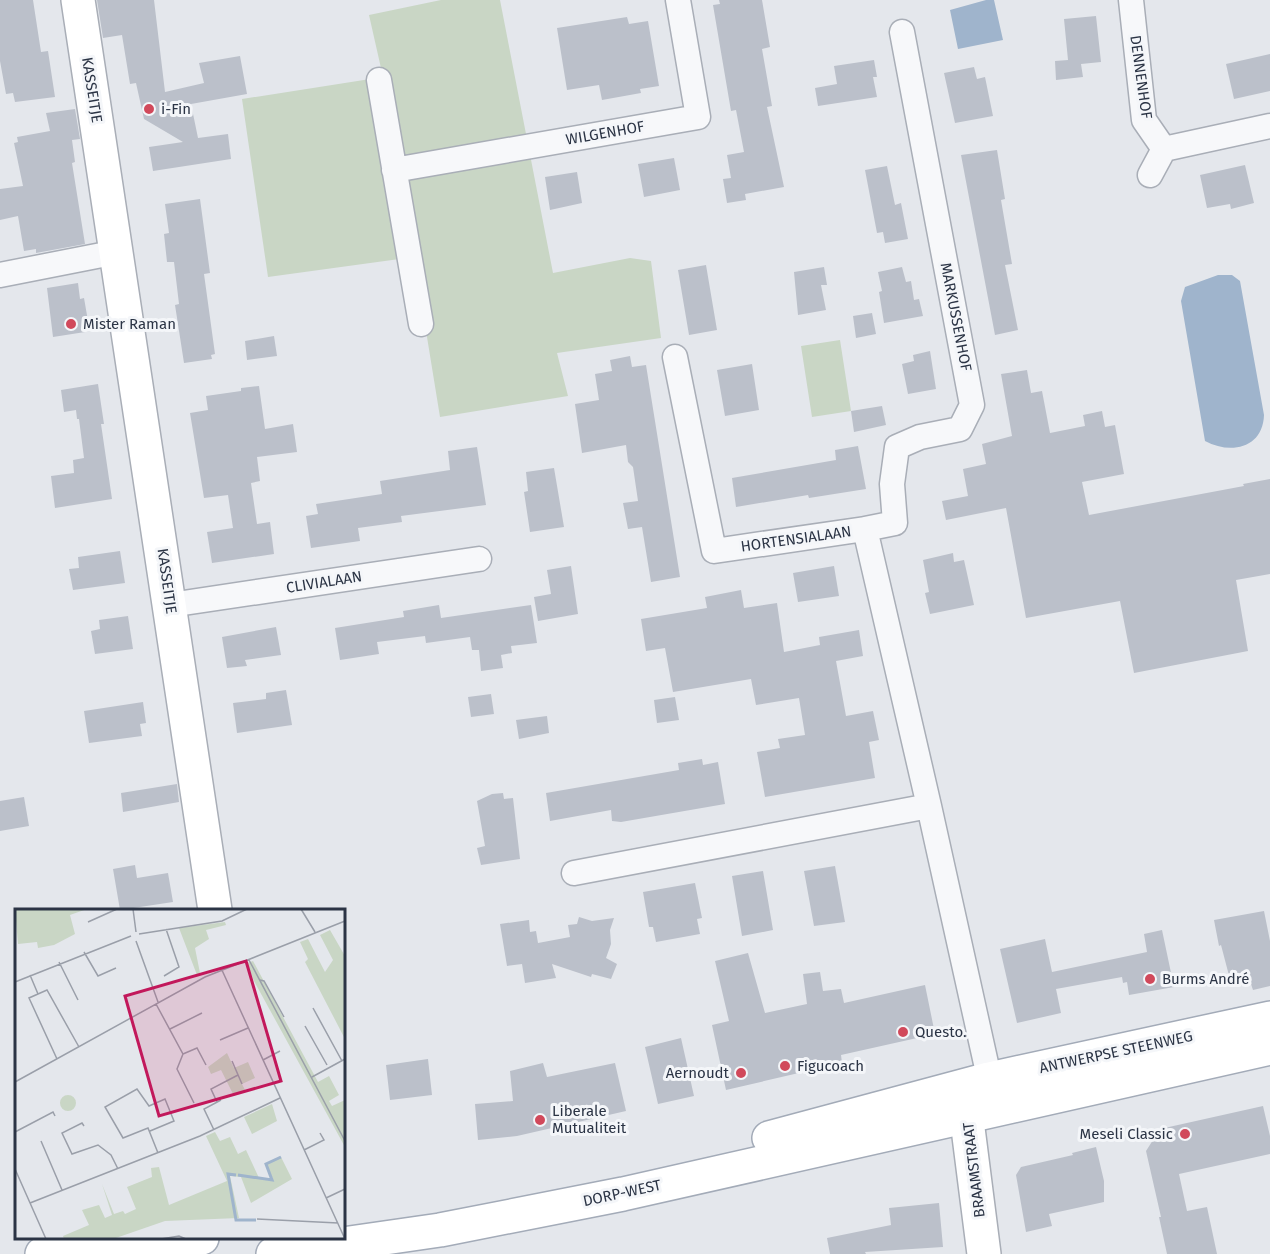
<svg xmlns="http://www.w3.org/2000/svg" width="1270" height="1254" viewBox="0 0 1270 1254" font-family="'Fira Sans',sans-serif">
  <rect width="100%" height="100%" fill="#e4e7ec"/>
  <!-- green -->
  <path fill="#c9d6c5" d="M441 0H500L553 273 630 258 651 261 661 338 557 353 568 396 440 417 414 257 268 277 242 99 383 77 369 15Z
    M840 340 851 411 812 417 801 346Z"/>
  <!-- water -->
  <path fill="#9fb4cc" d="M986 0H994L1003 40 958 49 950 10Z
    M1218 275H1232L1240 281 1264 415C1263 448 1231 455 1205 441L1181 301 1185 287Z"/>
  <!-- building -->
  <path fill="#bbc0ca" d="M0 0H33L41 52 48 51 55 97 15 102 13 93 6 94 0 61Z
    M97 0H154L165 92 204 83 199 63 240 56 247 94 191 104 198 138 228 134 231 159 153 171 149 147 183 142 144 119 136 83 130 84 122 35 103 38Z
    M719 0H762L770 47 762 49 772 106 767 107 784 187 745 194 746 200 727 203 723 179 731 178 727 155 744 152 736 110 731 111 713 5 720 4Z
    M1096 16 1101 62 1081 64 1083 77 1056 80 1055 61 1068 60 1064 19Z
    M627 17 629 24 648 21 659 86 640 89 641 93 602 100 599 85 567 90 557 28Z
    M1270 54V91L1234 99 1226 64Z
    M874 60 877 77H873L877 97 818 106 815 88 837 84 834 66Z
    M974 67 977 79 985 77 993 116 955 123 944 73Z
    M75 109 80 139 72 140 75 162 72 163 85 244 36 253V249L24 251 18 216 0 220V189L23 186 14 143 18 142 17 137 50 131 46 113Z
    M997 150 1005 199 1001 200 1012 264 1005 265 1018 330 995 335 961 155Z
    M674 158 680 190 644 197 638 164Z
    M1245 165 1254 203 1231 209 1230 204 1207 208 1200 175Z
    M887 166 895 205 901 203 908 239 885 243 883 232 877 233 865 170Z
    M577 172 582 203 550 210 545 177Z
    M200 199 210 273 204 274 215 354 211 355 212 359 184 363 175 305 179 304 174 262H167L164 234 169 233 165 204Z
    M706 265 717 330 689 335 678 270Z
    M824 267 827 285H821L826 310 798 315 794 272Z
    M902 267 906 282 911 281 914 300 919 299 923 316 884 323 879 292 882 291 878 272Z
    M78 283 80 299 84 298 88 321 84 322 85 332 53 337 47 288Z
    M872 313 876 334 856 338 853 316Z
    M274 336 277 356 247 360 245 341Z
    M930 351 936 389 908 394 902 364 914 361 913 355Z
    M630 356 632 367 646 365 680 577 651 582 642 527 628 529 623 503 638 501 633 467 628 462 626 445 582 453 575 404 599 400 595 374 612 371 610 360Z
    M752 364 759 410 725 416 717 370Z
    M1027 370 1031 393 1042 391 1050 433 1085 426 1083 415 1102 411 1105 427 1115 425 1124 474 1082 482 1089 515 1244 486 1243 484 1270 479V574L1236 580 1248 651 1134 673 1120 601 1026 618 1006 508 946 520 942 501 968 496 963 469 986 464 982 444 1012 436 1001 374Z
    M98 384 104 424H101L112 499 55 508 51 476 74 473 73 460 84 458 79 419H77L76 410 64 412 61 390Z
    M259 386 265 429 293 424 297 452 257 457 260 481 251 483 257 524 270 522 274 554 212 563 207 532 233 528 228 495 204 498 190 413 208 410 206 396 241 391V388Z
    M882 406 886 425 854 432 851 411Z
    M858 446 866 489 809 498 808 495 736 507 732 478 836 460 835 450Z
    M477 447 486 505 401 516 402 522 358 528 360 541 311 548 306 516 318 514 316 504 382 494 380 481 450 470 448 451Z
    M554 468 564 527 530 532 524 492 528 491 526 472Z
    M120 551 125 583 73 590 69 569 79 568 78 557Z
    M953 553 954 562 964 560 974 605 930 614 925 593 929 592 923 560Z
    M571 566 578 614 538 621 534 597 551 594 547 570Z
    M834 566 839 596 798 602 793 573Z
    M741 590 744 608 777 603 784 652 820 645 819 637 859 630 863 656 836 661 846 716 873 711 879 740 869 742 875 778 765 797 757 752 780 748 778 739 805 735 799 698 756 705 751 679 673 692 665 648 646 651 641 619 707 608 705 597Z
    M439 605 441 618 531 605 537 643 511 646 512 653 501 655 503 668 481 671 479 650H472L470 637 426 643 425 636 377 642 379 654 340 660 335 628 404 617 403 611Z
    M128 616 133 649 95 654 91 631 100 629 99 620Z
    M276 627 281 655 245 660 247 666 227 668 222 637Z
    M286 690 292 725 237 733 233 703 266 699V693Z
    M491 694 494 714 471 717 468 697Z
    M675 697 679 720 657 723 654 700Z
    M143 702 146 723 140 724 142 736 89 743 84 711Z
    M547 716 549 733 519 739 516 720Z
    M702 759 703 765 718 762 725 804 621 822 612 821 611 810 550 821 546 793 679 770 678 763Z
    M177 784 179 802 123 812 121 793Z
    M503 793 504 799 513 798 520 859 481 865 477 848 485 846 477 801 492 794Z
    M24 797 29 826 0 831V801Z
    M135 865 137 878 168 873 173 902 120 910 113 869Z
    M835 866 845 922 814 926 804 871Z
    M763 871 773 930 742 936 732 876Z
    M695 883 702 918 697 919 700 934 656 942 653 927H649L643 892Z
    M1264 911 1270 941V986L1253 990 1251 984 1232 987 1221 945 1219 946 1214 920Z
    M579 917 592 921 614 918 610 930 611 944 606 958 617 964 611 979 592 974 591 977 552 964 556 978 525 983 522 964 507 966 500 924 529 920 530 932 536 931 538 943 570 937 568 925 577 924Z
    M1162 930 1174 987 1129 995 1127 982 1123 983 1122 977 1056 989 1061 1013 1017 1023 1000 949 1045 939 1052 972 1147 952 1144 934Z
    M748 953 765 1013 807 1004 803 974 820 972 823 991 841 989 844 1003 925 985 935 1034 841 1055 842 1063 726 1090 712 1025 729 1021 715 961Z
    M681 1038 694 1096 658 1104 645 1047Z
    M428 1059 432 1095 390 1100 386 1065Z
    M543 1063 547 1077 615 1063 626 1111 517 1136 478 1140 475 1104 513 1101 510 1071Z
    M1263 1106 1270 1136V1154L1179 1174 1187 1211 1207 1207 1217 1254H1167L1159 1217H1161L1146 1151 1160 1129Z
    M1096 1147 1104 1181V1202L1049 1214 1052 1226 1026 1232 1016 1175 1021 1167 1073 1155 1072 1153Z
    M939 1203 943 1247 865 1252 866 1254H830L827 1238 891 1225 889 1208Z"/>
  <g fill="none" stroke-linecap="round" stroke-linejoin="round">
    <!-- street casing -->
    <g stroke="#a9aeb7" stroke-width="27">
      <path id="street" d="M1131 0 1144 120 1164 149 1270 126
        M379 80 421 324
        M394 170 698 117 678 0
        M1150 175 1164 149
        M0 275 117 252
        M675 357 714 551 865 529 929 806 993 1095
        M865 529 895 523 892 484 897 447 920 437 960 429 972 405 902 32
        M170 605 479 559
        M574 873 929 806"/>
    </g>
    <!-- secondary casing -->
    <g stroke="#a9aeb7" stroke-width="36">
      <path id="secondary" d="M78 0 215 910
        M963 1089 984 1254"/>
    </g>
    <!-- primary casing -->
    <g stroke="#a3abb8" stroke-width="36">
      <path id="primary" d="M769 1138 989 1079 1270 1018
        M42 1254 202 1238
        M273 1254 440 1230 623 1194 1270 1048"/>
    </g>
    <!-- street -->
    <use href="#street" stroke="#f7f8fa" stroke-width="24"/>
    <!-- secondary -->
    <use href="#secondary" stroke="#fff" stroke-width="33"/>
    <!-- primary -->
    <use href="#primary" stroke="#fff" stroke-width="33"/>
  </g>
  <!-- markers -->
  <g fill="#d1495b" stroke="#f4f6f9" stroke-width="2">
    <circle cx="149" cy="109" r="6"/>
    <circle cx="71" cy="324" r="6"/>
    <circle cx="1150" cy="979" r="6"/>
    <circle cx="903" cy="1032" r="6"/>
    <circle cx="785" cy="1066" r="6"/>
    <circle cx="741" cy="1073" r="6"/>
    <circle cx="540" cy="1120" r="6"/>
    <circle cx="1185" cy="1134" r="6"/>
  </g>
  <g text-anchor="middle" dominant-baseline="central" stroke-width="6" stroke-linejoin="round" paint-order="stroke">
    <!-- street labels -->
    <g font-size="15" fill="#2b3445" stroke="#f4f6f9">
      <text transform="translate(1141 77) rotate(82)">DENNENHOF</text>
      <text transform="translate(92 90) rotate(81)">KASSEITJE</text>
      <text transform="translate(605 133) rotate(-10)">WILGENHOF</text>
      <text transform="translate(956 317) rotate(79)">MARKUSSENHOF</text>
      <text transform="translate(796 539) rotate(-8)">HORTENSIALAAN</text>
      <text transform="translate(167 581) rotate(82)">KASSEITJE</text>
      <text transform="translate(324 582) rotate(-9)">CLIVIALAAN</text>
      <text transform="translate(1116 1052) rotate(-12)">ANTWERPSE STEENWEG</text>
      <text transform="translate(974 1170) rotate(-97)">BRAAMSTRAAT</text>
      <text transform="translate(622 1193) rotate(-12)">DORP-WEST</text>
    </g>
    <!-- poi labels -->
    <g font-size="15" fill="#2b3445" stroke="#f4f6f9" text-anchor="start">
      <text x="161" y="109">i-Fin</text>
      <text x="83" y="324">Mister Raman</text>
      <text x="1162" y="979">Burms André</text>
      <text x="915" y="1032">Questo.</text>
      <text x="797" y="1066">Figucoach</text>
      <text x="729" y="1073" text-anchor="end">Aernoudt</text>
      <text x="552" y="1111">Liberale<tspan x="552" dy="17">Mutualiteit</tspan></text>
      <text x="1173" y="1134" text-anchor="end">Meseli Classic</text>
    </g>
  </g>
  <!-- overview -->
  <g transform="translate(15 909)">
    <rect width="330" height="330" fill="#e4e7ec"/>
    <path d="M0 0H72L55 6 60 25 39 36 23 39 22 33 3 35ZM210 13 211 16 191 21 194 30 180 39 185 64 182 66 164 19ZM315 21 330 47V130L290 53 293 50 285 33 293 30 310 63 318 51 305 26ZM238 52 303 173 314 167 324 186 314 192 317 197 330 191V238L239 72 232 54ZM212 144 219 159 233 153 240 169 227 175 230 181 219 187 206 161 196 165 193 158ZM45 194a8 8 0 1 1 16 0a8 8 0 1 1-16 0ZM257 195 262 212 237 225 229 208ZM200 223 205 232 215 228 223 245 231 241 244 269 258 270 251 256 266 248 277 270 236 294 226 268 215 267 224 309 150 312 98 330H49L48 327 74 316 67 301 84 296 90 309 97 306 87 275 99 305 108 302 110 305 121 300 112 278 137 268 136 259 144 258 154 296 212 272 191 227Z" fill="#c9d6c5"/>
    <path fill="none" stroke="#9fb4cc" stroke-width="3" d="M221 266 213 265 221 311H241M223 266 257 271 251 255 266 248"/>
    <path fill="none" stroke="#9a9fa9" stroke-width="1.5" d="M118 0 121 23M286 0 300 23M73 13 102 0M124 25 207 12 232 0M121 32 143 93M69 43 83 67 101 59M234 51 330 232M44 53 63 91M206 59 330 330M15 66 23 85M149 67 164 58 151 20M245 71 249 72 269 108M0 73 116 27M141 95 168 145 182 139 191 156M298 99 327 152M290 117 312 156M155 120 187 104M205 131 233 119M168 145 162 160 179 194M42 150 14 89 32 81 64 138M248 151 265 142M217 152 227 175M297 168 330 150M0 173 190 68 330 12M202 193 196 180 223 166M69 217 67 214 47 224 57 245 83 236 96 246 103 260M199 221 189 200 206 191M135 222 159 212 150 190 134 197 122 180 90 198 108 229 133 219 143 244M0 223 38 203 40 207M26 232 47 281M289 241 309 231 305 224M0 260 31 330M311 289 330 280M15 294 185 227 265 189M242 310 323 314M146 330 164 327 171 330"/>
    <path fill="#c2185b" fill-opacity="0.15" stroke="#c2185b" stroke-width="3" d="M231 52 266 172 144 207 110 87Z"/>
    <rect width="330" height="330" fill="none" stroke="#2b3445" stroke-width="3"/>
  </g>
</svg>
